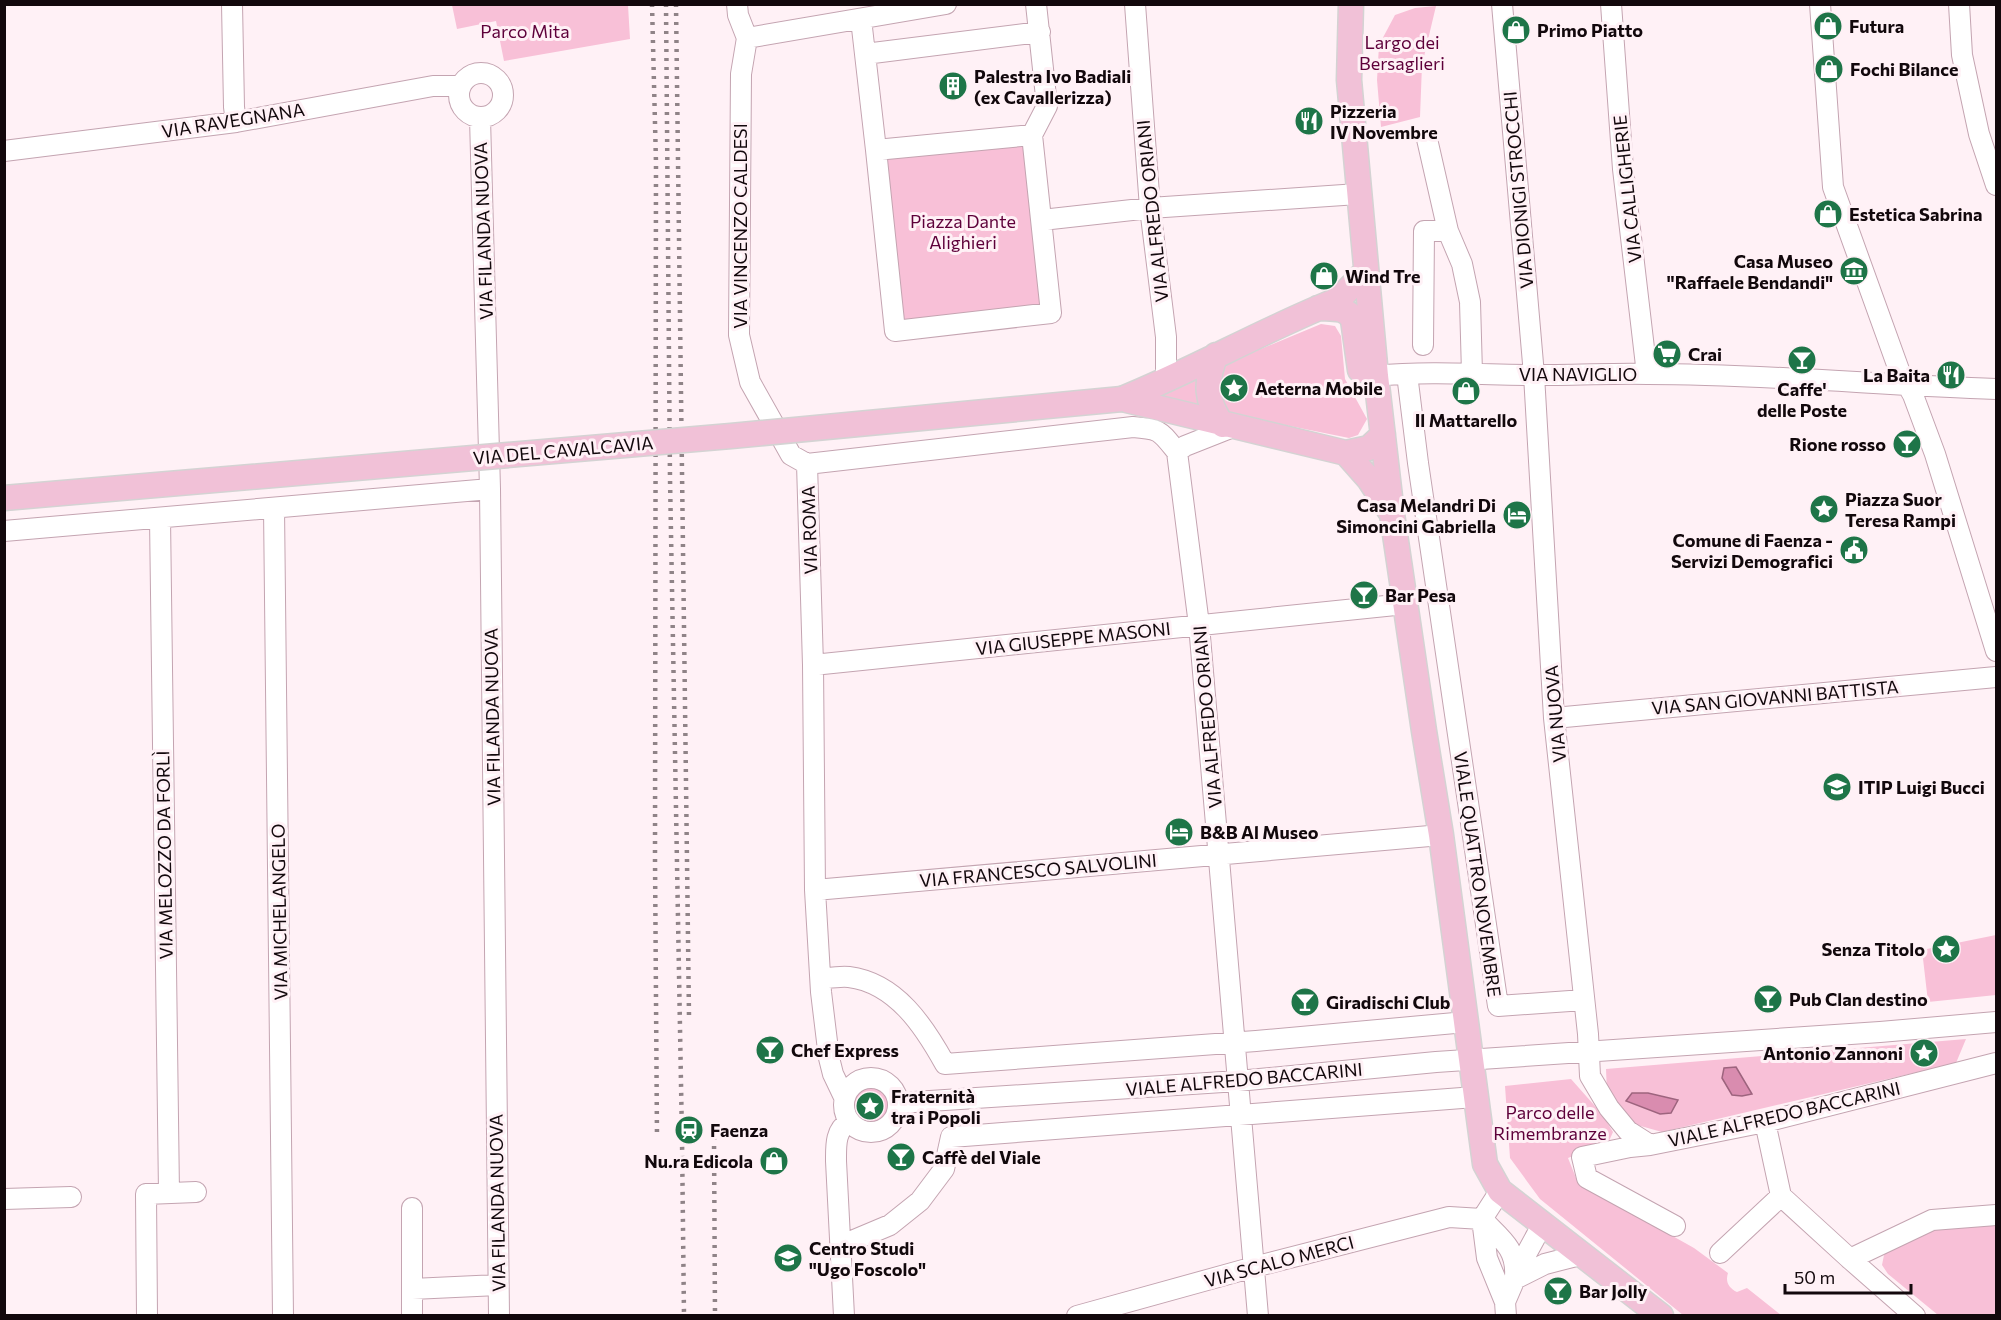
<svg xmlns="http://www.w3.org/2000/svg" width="2001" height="1320" viewBox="0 0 2001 1320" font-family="Commissioner,sans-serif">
  <rect width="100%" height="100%" fill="#fff1f6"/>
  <!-- green -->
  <path fill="#f8c0d7" d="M452 5H628L630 39 504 61 496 21 457 29Z
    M1436 6 1422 65 1420 117 1381 127 1377 80 1379 45 1395 15 1415 8Z
    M1028 140 1046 308 898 323 879 156Z
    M1321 324 1335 326 1341 336 1345 379 1367 419 1358 435 1349 438 1230 414 1217 387 1227 363Z
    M1197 374 1203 412 1153 398Z
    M1996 935V995L1928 1002 1922 950Z
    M1966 1039 1956 1063 1662 1132 1630 1123 1607 1093 1606 1069Z
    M1571 1079 1602 1114 1613 1132 1609 1141 1568 1158 1578 1183 1694 1248 1728 1273C1725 1282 1729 1288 1737 1292L1747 1288 1781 1315H1683L1540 1199 1510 1158 1505 1086Z
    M851 1105a20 20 0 1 1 40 0a20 20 0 1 1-40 0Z
    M1996 1220V1315H1938L1888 1274 1882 1265 1884 1255 1892 1245 1933 1227Z"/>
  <!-- water -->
  <path fill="#d98caf" stroke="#9d647e" stroke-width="1.5" d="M1736 1067 1752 1094 1742 1096 1732 1095 1722 1078 1724 1068Z
    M1632 1093H1648L1678 1100 1671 1113 1660 1114 1626 1101Z"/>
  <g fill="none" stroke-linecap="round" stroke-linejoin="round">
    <!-- minor casing -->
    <g stroke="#c4a4b1" stroke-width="22">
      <path id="minor" d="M232 4 234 107 236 122
        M737 4 738 15 747 38
        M1135 4 1150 208 1166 337V381
        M1502 4 1534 375 1554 718 1588 1034 1590 1076 1609 1108 1628 1131 1650 1145 1765 1122 1996 1063
        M1611 4 1623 169 1647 374
        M1820 4 1833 187 1899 370 1913 395 1935 454 1996 651
        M1959 4 1962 55 1979 134 1996 185
        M861 19 876 150 1032 135 1047 106 1036 4
        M747 38 741 74 739 335 750 382 791 455 807 464
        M747 38 946 4
        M865 54 1040 32
        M459 95a22 22 0 1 1 44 0a22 22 0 1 1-44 0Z
        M480 118 490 489 499 1316
        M876 150 895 331 1051 313 1032 135
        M4 151 236 122 433 86H460
        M1042 220 1150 208 1358 194
        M1448 231 1462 264 1470 302 1472 373
        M1423 345 1424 231H1448L1427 139
        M1407 374 1418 463 1498 1006 1584 1000
        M1376 376C1436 370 1497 376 1557 375 1587 375 1617 373 1648 374 1764 374 1880 385 1996 389
        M1177 452 1199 625 1258 1316
        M1177 452 1185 446 1233 427
        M807 464 813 665 815 890 821 992 829 1058 833 1074 844 1097
        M807 464 1133 427C1161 429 1160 431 1177 452
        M274 508 283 1316
        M160 518 169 1193
        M4 531 490 489
        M813 665 1405 604
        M1554 718 1996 677
        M815 890 1441 835
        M821 979C829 978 840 976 849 977 896 983 924 1026 945 1064L1256 1041 1466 1022
        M844 1105a27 27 0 1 1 54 0a27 27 0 1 1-54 0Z
        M899 1103 1238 1081 1436 1062 1880 1032 1996 1022
        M1765 1122 1781 1196 1850 1259 1915 1316
        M1650 1145 1630 1147 1582 1157 1587 1178 1675 1226
        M1500 1191 1482 1219 1487 1258 1505 1302 1506 1316
        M4 1199 71 1197
        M412 1208V1316
        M1482 1219C1500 1238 1517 1248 1515 1276
        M840 1241H852L890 1225 920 1201 944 1169 951 1137 1475 1097
        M1720 1253 1781 1196
        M1850 1259 1932 1220 1996 1215
        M1515 1279 1545 1264 1580 1255
        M412 1289 498 1285
        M1505 1302 1523 1260 1542 1225
        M147 1316 146 1194 196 1192
        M844 1316 836 1161C836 1146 835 1130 849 1122
        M1077 1316 1254 1267 1449 1217 1482 1219"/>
    </g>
    <!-- major casing -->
    <g stroke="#d4d3d3" stroke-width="27">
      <path id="major" d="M1351 4 1349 80 1376 376 1392 514 1424 731 1441 835 1485 1164 1500 1191 1661 1316
        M1318 308C1331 309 1347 306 1353 320L1360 370
        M1216 355C1205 381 1205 402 1223 425
        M1122 399C1194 370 1261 331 1333 302L1343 295 1366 271
        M1122 399 1346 453 1369 448 1383 435
        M1346 453 1369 479 1390 511"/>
    </g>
    <!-- minor -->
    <use href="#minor" stroke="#fff" stroke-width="20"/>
    <!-- major -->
    <use href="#major" stroke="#f1c1d7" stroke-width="24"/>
    <!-- rail -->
    <path stroke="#8f8387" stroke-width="4.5" stroke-dasharray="3 6" stroke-linecap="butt" d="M652 4 656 163 655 858 657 1138
      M666 4 670 478 682 1138 684 1316
      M676 4 689 1016
      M714 1137 715 1316"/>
    <!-- major-bridge casing -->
    <g stroke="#d4d3d3" stroke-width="27" stroke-linecap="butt">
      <path id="major-bridge" d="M4 498 731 436 1122 399"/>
    </g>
    <!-- major-bridge -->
    <use href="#major-bridge" stroke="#f1c1d7" stroke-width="24"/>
  </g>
  <!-- icons -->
  <defs>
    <g id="shop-disc" transform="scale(1.5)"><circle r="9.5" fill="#1e7548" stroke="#fff1f6"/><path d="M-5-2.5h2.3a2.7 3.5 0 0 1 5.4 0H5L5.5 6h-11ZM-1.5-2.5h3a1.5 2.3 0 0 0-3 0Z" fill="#fff"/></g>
    <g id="building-disc" transform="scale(1.5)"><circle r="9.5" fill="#1e7548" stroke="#fff1f6"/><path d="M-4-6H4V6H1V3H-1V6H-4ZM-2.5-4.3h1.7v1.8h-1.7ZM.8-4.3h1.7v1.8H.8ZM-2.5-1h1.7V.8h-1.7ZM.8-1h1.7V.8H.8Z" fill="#fff"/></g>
    <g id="restaurant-disc" transform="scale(1.5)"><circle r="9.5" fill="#1e7548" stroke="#fff1f6"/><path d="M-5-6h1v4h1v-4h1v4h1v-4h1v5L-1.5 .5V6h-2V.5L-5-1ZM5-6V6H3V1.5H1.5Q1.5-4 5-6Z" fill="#fff"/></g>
    <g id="museum-disc" transform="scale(1.5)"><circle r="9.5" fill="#1e7548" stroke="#fff1f6"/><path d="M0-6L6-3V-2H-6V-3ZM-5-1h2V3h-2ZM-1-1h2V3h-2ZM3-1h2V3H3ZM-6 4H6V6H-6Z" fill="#fff"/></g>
    <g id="supermarket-disc" transform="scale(1.5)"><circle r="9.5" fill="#1e7548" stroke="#fff1f6"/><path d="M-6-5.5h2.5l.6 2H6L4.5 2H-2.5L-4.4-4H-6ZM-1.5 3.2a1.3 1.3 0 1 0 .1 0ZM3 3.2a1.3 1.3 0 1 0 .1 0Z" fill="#fff"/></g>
    <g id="bar-disc" transform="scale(1.5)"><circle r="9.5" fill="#1e7548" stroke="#fff1f6"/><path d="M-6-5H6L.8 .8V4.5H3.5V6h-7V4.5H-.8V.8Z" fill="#fff"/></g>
    <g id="sight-disc" transform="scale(1.5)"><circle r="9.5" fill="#1e7548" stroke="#fff1f6"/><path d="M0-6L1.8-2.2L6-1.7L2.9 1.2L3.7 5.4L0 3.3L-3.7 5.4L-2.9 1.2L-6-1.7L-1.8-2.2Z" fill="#fff"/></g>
    <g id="hotel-disc" transform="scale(1.5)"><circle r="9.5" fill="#1e7548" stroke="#fff1f6"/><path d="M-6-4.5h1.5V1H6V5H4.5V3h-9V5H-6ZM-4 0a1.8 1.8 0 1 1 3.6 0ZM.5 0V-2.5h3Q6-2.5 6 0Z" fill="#fff"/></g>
    <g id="civic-disc" transform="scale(1.5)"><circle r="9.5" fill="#1e7548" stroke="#fff1f6"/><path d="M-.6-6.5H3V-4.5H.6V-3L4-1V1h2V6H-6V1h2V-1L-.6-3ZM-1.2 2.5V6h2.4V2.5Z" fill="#fff"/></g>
    <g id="school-disc" transform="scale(1.5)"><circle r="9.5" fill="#1e7548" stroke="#fff1f6"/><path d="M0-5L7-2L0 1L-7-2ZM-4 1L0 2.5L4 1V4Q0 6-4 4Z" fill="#fff"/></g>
    <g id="station-disc" transform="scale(1.5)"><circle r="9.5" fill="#1e7548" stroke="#fff1f6"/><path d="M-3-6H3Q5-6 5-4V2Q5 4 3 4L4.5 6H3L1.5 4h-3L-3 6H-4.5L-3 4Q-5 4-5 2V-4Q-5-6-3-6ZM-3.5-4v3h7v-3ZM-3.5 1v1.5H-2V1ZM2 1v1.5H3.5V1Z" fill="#fff"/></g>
  </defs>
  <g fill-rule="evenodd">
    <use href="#shop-disc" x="1828" y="26"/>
    <use href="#shop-disc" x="1516" y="30"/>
    <use href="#shop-disc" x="1829" y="69"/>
    <use href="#building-disc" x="953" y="86"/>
    <use href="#restaurant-disc" x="1309" y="121"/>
    <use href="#shop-disc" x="1828" y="214"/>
    <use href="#museum-disc" x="1854" y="271"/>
    <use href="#shop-disc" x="1324" y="276"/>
    <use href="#supermarket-disc" x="1667" y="354"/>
    <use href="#bar-disc" x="1802" y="360"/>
    <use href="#restaurant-disc" x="1951" y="375"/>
    <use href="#sight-disc" x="1234" y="388"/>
    <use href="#shop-disc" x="1466" y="391"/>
    <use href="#bar-disc" x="1907" y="444"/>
    <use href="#sight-disc" x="1824" y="509"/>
    <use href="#hotel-disc" x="1517" y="515"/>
    <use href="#civic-disc" x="1854" y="550"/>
    <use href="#bar-disc" x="1364" y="595"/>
    <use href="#school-disc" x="1837" y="787"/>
    <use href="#hotel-disc" x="1179" y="832"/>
    <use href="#sight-disc" x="1946" y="949"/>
    <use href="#bar-disc" x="1768" y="999"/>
    <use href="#bar-disc" x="1305" y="1002"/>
    <use href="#bar-disc" x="770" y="1050"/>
    <use href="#sight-disc" x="1924" y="1053"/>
    <use href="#sight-disc" x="870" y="1106"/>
    <use href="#station-disc" x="689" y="1130"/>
    <use href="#bar-disc" x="901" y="1157"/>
    <use href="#shop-disc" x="774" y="1161"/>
    <use href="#school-disc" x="788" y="1258"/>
    <use href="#bar-disc" x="1558" y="1291"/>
  </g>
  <g text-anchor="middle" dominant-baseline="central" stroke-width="6" stroke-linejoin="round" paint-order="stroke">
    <!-- poi labels -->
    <g font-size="18" font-weight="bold" fill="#12080c" stroke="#fff1f6" text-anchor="start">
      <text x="1849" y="26">Futura</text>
      <text x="1537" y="30">Primo Piatto</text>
      <text x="1850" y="69">Fochi Bilance</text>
      <text x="974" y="76">Palestra Ivo Badiali<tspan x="974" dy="21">(ex Cavallerizza)</tspan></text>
      <text x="1330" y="111">Pizzeria<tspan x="1330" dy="21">IV Novembre</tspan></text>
      <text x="1849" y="214">Estetica Sabrina</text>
      <text x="1833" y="261" text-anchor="end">Casa Museo<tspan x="1833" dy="21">"Raffaele Bendandi"</tspan></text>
      <text x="1345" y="276">Wind Tre</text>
      <text x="1688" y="354">Crai</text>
      <text x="1930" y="375" text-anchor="end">La Baita</text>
      <text x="1255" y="388">Aeterna Mobile</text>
      <text x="1802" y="389" text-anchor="middle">Caffe'<tspan x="1802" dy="21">delle Poste</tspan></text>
      <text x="1466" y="420" text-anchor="middle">Il Mattarello</text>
      <text x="1886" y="444" text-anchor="end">Rione rosso</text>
      <text x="1845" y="499">Piazza Suor<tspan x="1845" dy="21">Teresa Rampi</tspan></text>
      <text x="1496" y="505" text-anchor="end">Casa Melandri Di<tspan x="1496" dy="21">Simoncini Gabriella</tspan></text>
      <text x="1833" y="540" text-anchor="end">Comune di Faenza -<tspan x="1833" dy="21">Servizi Demografici</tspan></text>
      <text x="1385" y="595">Bar Pesa</text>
      <text x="1858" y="787">ITIP Luigi Bucci</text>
      <text x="1200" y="832">B&amp;B Al Museo</text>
      <text x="1925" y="949" text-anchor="end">Senza Titolo</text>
      <text x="1789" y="999">Pub Clan destino</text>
      <text x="1326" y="1002">Giradischi Club</text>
      <text x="791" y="1050">Chef Express</text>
      <text x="1903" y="1053" text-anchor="end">Antonio Zannoni</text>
      <text x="891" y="1096">Fraternità<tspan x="891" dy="21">tra i Popoli</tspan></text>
      <text x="710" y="1130">Faenza</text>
      <text x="922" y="1157">Caffè del Viale</text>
      <text x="753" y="1161" text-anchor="end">Nu.ra Edicola</text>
      <text x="809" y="1248">Centro Studi<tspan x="809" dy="21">"Ugo Foscolo"</tspan></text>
      <text x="1579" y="1291">Bar Jolly</text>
    </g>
    <!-- park labels -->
    <g font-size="18" fill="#5e003a" stroke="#fff1f6">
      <text x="525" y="31">Parco Mita</text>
      <text x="1402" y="42">Largo dei<tspan x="1402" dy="21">Bersaglieri</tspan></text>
      <text x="963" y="221">Piazza Dante<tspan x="963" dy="21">Alighieri</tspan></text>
      <text x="1550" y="1112">Parco delle<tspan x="1550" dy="21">Rimembranze</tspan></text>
    </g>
    <!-- street labels -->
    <g font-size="18" fill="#12080c" stroke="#fff1f6">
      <text transform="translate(233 120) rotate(-9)">VIA RAVEGNANA</text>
      <text transform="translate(1627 189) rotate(-96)">VIA CALLIGHERIE</text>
      <text transform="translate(1518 190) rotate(-95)">VIA DIONIGI STROCCHI</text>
      <text transform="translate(1152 211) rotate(-96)">VIA ALFREDO ORIANI</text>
      <text transform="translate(740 226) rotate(-90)">VIA VINCENZO CALDESI</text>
      <text transform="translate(483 231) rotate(-92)">VIA FILANDA NUOVA</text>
      <text x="1578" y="374">VIA NAVIGLIO</text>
      <text transform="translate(563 450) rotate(-5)">VIA DEL CAVALCAVIA</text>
      <text transform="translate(809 530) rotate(-92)">VIA ROMA</text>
      <text transform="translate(1073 638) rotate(-6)">VIA GIUSEPPE MASONI</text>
      <text transform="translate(1775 697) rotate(-5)">VIA SAN GIOVANNI BATTISTA</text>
      <text transform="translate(1555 714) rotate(-95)">VIA NUOVA</text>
      <text transform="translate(492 717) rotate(-91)">VIA FILANDA NUOVA</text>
      <text transform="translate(1207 717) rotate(-95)">VIA ALFREDO ORIANI</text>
      <text transform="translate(164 855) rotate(-91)">VIA MELOZZO DA FORLÌ</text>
      <text transform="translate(1038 870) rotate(-5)">VIA FRANCESCO SALVOLINI</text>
      <text transform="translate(1478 874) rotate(82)">VIALE QUATTRO NOVEMBRE</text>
      <text transform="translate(279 912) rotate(-91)">VIA MICHELANGELO</text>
      <text transform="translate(1244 1079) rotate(-5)">VIALE ALFREDO BACCARINI</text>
      <text transform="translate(1784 1114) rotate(-13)">VIALE ALFREDO BACCARINI</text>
      <text transform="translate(497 1203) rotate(-91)">VIA FILANDA NUOVA</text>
      <text transform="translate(1279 1261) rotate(-15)">VIA SCALO MERCI</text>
    </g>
  </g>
  <!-- border -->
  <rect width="2001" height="1320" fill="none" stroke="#12080c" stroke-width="12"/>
  <!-- scale -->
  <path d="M1785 1284v9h126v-9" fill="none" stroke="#12080c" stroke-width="3"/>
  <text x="1794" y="1284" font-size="18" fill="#12080c" stroke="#fff1f6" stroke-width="4.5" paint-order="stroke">50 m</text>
</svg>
